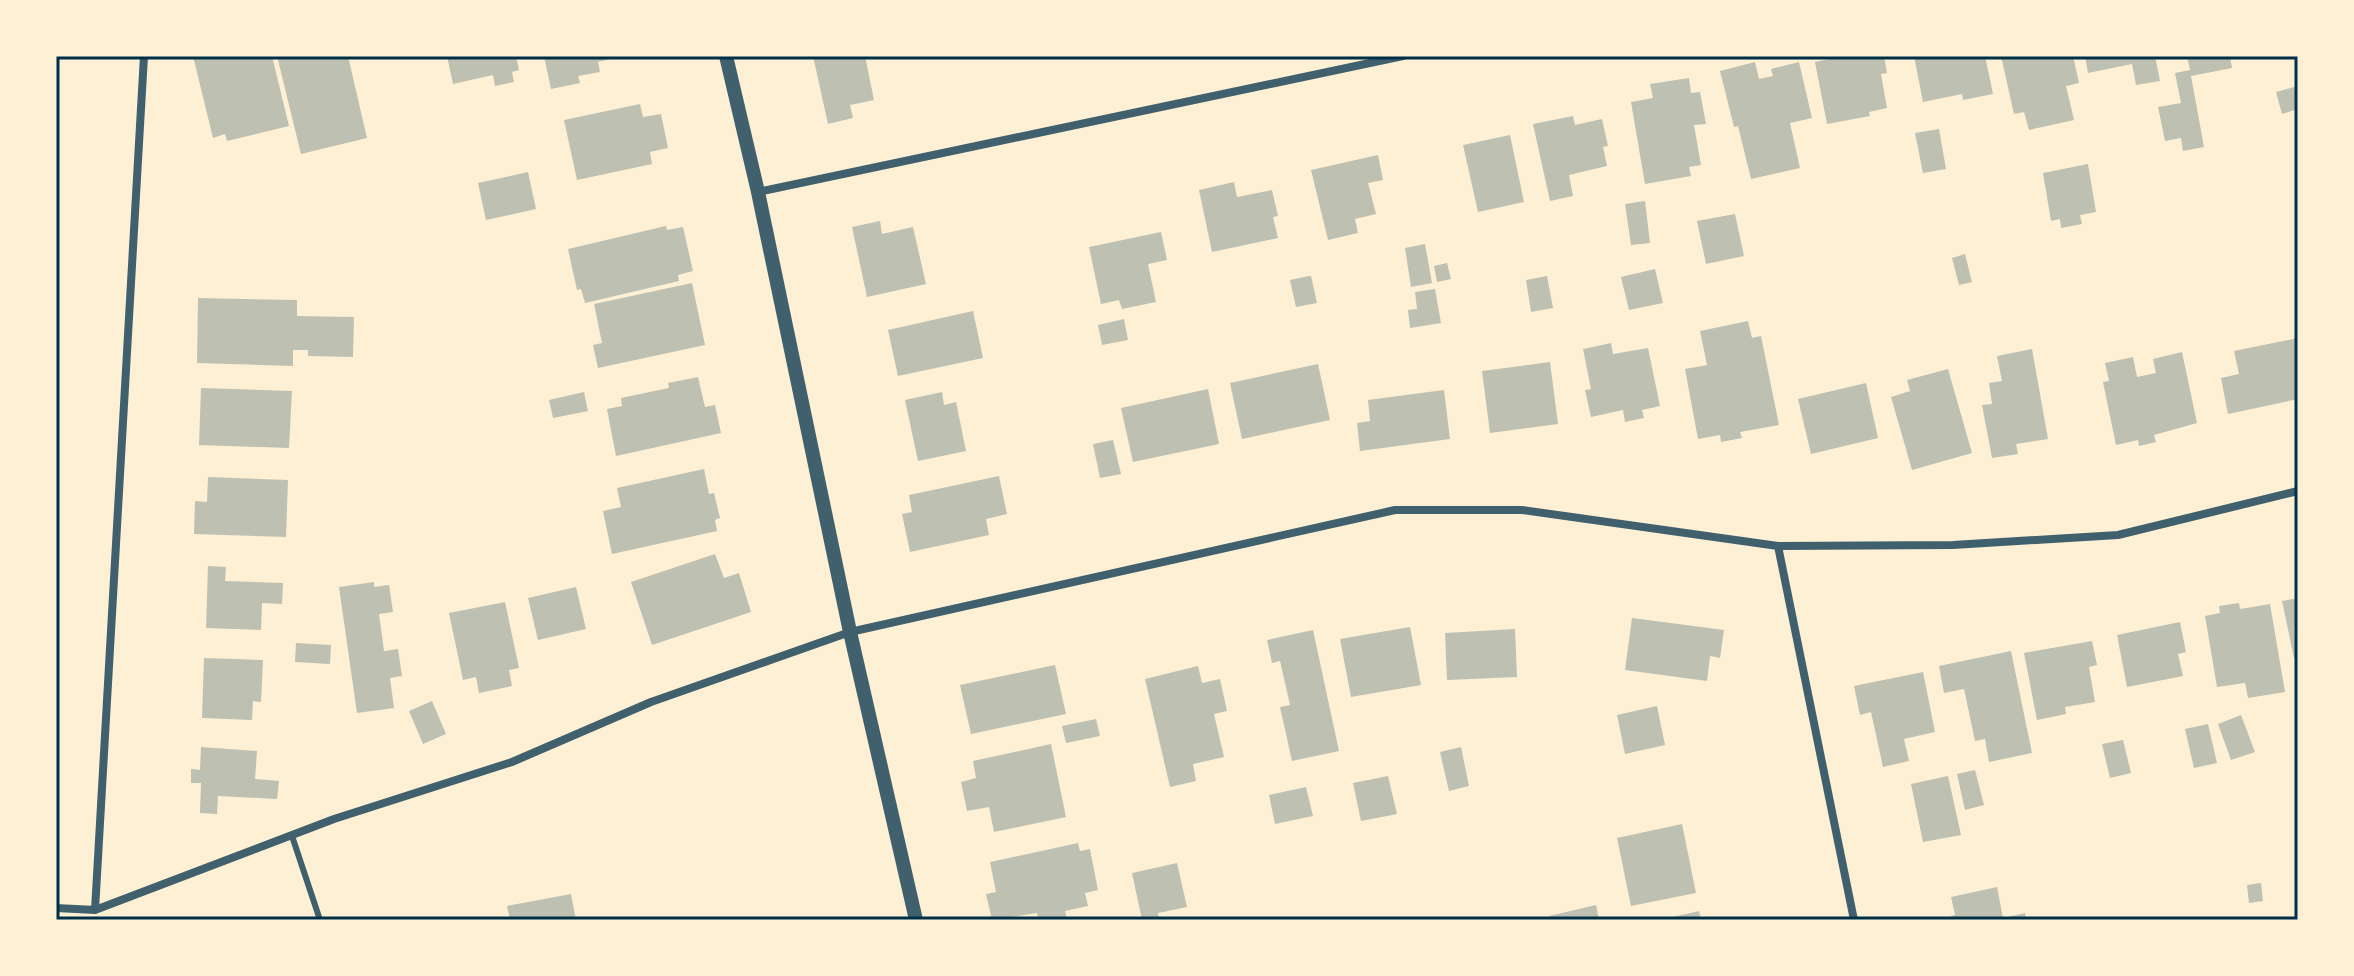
<svg xmlns="http://www.w3.org/2000/svg" width="2354" height="976" viewBox="0 0 2354 976" font-family="'Fira Sans',sans-serif">
  <rect width="100%" height="100%" fill="#fdf0d5"/>
  <!-- building -->
  <path fill="#bec0b2" d="M193 56H272L289 126 227 141 225 134 213 138Z
    M277 56H348L367 138 301 154Z
    M447 56H516L519 70 512 72 514 82 495 86 493 75 453 84Z
    M544 56H618V57L598 62 600 72 578 76 580 83 551 89Z
    M813 56H865L874 100 850 105 853 118 828 124Z
    M1844 56H1884L1887 73 1881 74 1887 108 1869 112 1870 116 1827 124 1815 62Z
    M1914 56H1985L1993 94 1963 100 1962 94 1923 102Z
    M2001 56H2073L2079 83 2066 86 2074 120 2029 130 2024 112 2014 114Z
    M2085 56H2155L2160 81 2136 85 2132 64 2088 73Z
    M2187 56H2230L2232 68 2191 76 2204 147 2183 151 2181 138 2165 141 2158 107 2181 103 2175 73 2190 70Z
    M1755 62 1759 79 1773 76 1771 69 1799 62 1812 118 1790 123 1800 168 1751 179 1738 126 1734 127 1720 71Z
    M1689 78 1691 93 1700 92 1706 124 1694 125 1701 165 1689 167 1691 176 1645 184 1631 102 1653 98 1650 84Z
    M2298 86V109L2282 114 2276 92Z
    M640 104 643 117 661 114 668 148 650 152 652 164 577 180 564 120Z
    M1573 116 1575 125 1602 119 1608 146 1603 147 1607 166 1569 175 1573 196 1550 201 1533 124Z
    M1939 129 1946 169 1923 173 1915 133Z
    M1510 135 1524 202 1478 212 1463 145Z
    M1378 155 1383 180 1368 183 1376 214 1355 219 1358 233 1328 240 1311 170Z
    M2088 164 2096 212 2080 215 2082 224 2061 228 2060 219 2051 221 2043 173Z
    M528 172 536 209 486 220 478 183Z
    M1234 182 1237 197 1272 190 1278 216 1273 217 1278 238 1212 252 1199 190Z
    M1645 201 1650 243 1631 245 1625 204Z
    M1735 214 1744 256 1706 264 1697 221Z
    M880 221 882 234 913 227 926 284 867 297 852 227Z
    M666 226 667 230 683 227 693 271 678 275 679 281 585 303 581 289 577 290 568 249Z
    M1161 232 1167 260 1148 264 1156 302 1122 309 1119 300 1101 304 1089 247Z
    M1425 244 1432 283 1411 287 1405 248Z
    M1965 254 1972 282 1959 285 1952 258Z
    M1447 263 1451 279 1437 282 1434 266Z
    M1655 269 1663 303 1629 310 1621 277Z
    M1309 276H1311L1317 303 1296 307 1290 280Z
    M1547 276 1553 308 1531 312 1526 280Z
    M692 283 705 345 598 368 593 345 602 343 594 304Z
    M1435 289 1441 323 1410 328 1408 310 1417 309 1415 292Z
    M198 298 297 300V316L354 317 353 357 308 356V350H293V366L197 363Z
    M973 311 983 358 898 376 888 330Z
    M1124 319 1128 340 1102 345 1098 325Z
    M1748 321 1752 338 1761 336 1779 425 1740 432 1742 438 1721 442 1720 435 1698 439 1685 369 1707 365 1700 331Z
    M2298 338V399L2228 414 2221 378 2239 374 2234 351Z
    M1611 343 1613 354 1648 348 1660 406 1642 410 1644 418 1625 422 1623 410 1591 417 1585 390 1591 389 1583 349Z
    M2032 349 2048 439 2016 444 2018 454 1992 458 1982 405 1992 404 1989 383 2002 381 1997 356Z
    M2182 352 2197 423 2154 435 2156 442 2139 446 2138 440 2116 445 2103 382 2109 381 2105 363 2133 357 2137 377 2156 373 2153 359Z
    M1550 362 1558 424 1490 433 1482 371Z
    M1318 364 1330 420 1242 439 1230 383Z
    M1948 369 1972 453 1912 470 1891 397 1910 391 1907 380Z
    M698 377 705 407 715 405 721 433 616 456 607 409 622 406 621 398 669 388 668 383Z
    M1866 383 1878 438 1811 454 1798 399Z
    M201 388 292 391 289 448 199 445Z
    M1208 389 1219 444 1133 462 1121 408Z
    M1444 390 1450 439 1360 451 1357 423 1370 421 1368 400Z
    M584 392 588 411 553 418 549 400Z
    M942 392 944 405 956 402 966 451 918 461 905 400Z
    M1113 440 1121 474 1100 478 1093 444Z
    M704 469 709 494 714 493 720 518 715 520 717 531 612 554 603 511 621 507 617 488Z
    M999 476 1007 514 986 519 989 535 910 552 902 514 912 512 909 495Z
    M208 477 288 480 286 537 194 534 195 501 207 502Z
    M715 554 724 578 739 573 751 612 652 645 631 582Z
    M208 566 226 567 225 581 283 583 282 604 262 603 261 630 206 628Z
    M374 582V587L389 585 393 612 379 614 384 651 398 649 402 676 390 678 394 708 357 713 339 587Z
    M576 587 586 629 538 640 528 598Z
    M2298 598V657L2294 658 2282 601Z
    M505 602 519 668 509 670 512 686 479 693 476 677 463 680 449 613Z
    M2239 603 2240 609 2270 604 2285 692 2248 698 2245 683 2217 687 2205 616 2220 613 2219 606Z
    M1632 618 1724 630 1720 658 1710 656 1707 681 1625 670Z
    M2180 622 2186 652 2178 654 2183 676 2127 687 2117 635Z
    M1410 627 1421 685 1351 697 1340 639Z
    M1515 629 1517 677 1447 680 1445 633Z
    M1313 630 1339 751 1292 761 1280 707 1290 705 1280 661 1272 663 1267 640Z
    M2092 641 2097 665 2089 667 2095 702 2065 707 2066 714 2037 720 2024 653Z
    M296 643 331 645 330 664 295 662Z
    M2011 651 2032 753 1989 762 1985 739 1975 741 1964 689 1944 693 1939 666Z
    M204 658 263 660 261 702 253 701 252 720 202 718Z
    M1055 665 1066 714 971 734 960 685Z
    M1198 666 1202 683 1220 679 1227 711 1214 714 1224 757 1193 764 1196 781 1170 787 1145 679Z
    M1923 672 1935 732 1904 739 1909 761 1883 767 1871 712 1860 715 1854 686Z
    M432 701 446 734 423 744 409 711Z
    M1657 706 1665 745 1625 754 1617 715Z
    M2241 715 2255 752 2231 760 2218 724Z
    M1096 719 1100 736 1066 743 1062 726Z
    M2208 724 2217 763 2194 768 2185 729Z
    M2123 740 2131 773 2110 778 2102 744Z
    M1051 744 1066 817 994 832 989 807 967 811 961 782 976 778 973 761Z
    M201 747 257 751 255 779 279 781 277 799 218 796 217 814 200 813 201 783H191V769L200 770Z
    M1461 747 1469 786 1449 791 1440 752Z
    M1975 770 1984 805 1965 810 1957 774Z
    M1388 776 1397 814 1361 821 1353 783Z
    M1948 776 1961 835 1923 842 1911 784Z
    M1306 787 1313 816 1275 824 1269 795Z
    M1682 824 1696 893 1631 906 1617 838Z
    M1078 843 1080 851 1090 849 1098 890 1085 893 1088 906 1065 911 1067 920H1038L1037 913 992 920 986 894 996 892 990 862Z
    M1177 863 1187 907 1158 913 1159 920H1142L1132 873Z
    M2261 883 2263 901 2249 903 2247 885Z
    M1997 887 2003 918 2025 913 2026 920H1952L1951 916 1955 915 1951 897Z
    M571 894 576 920H510L507 906Z
    M1596 905 1599 920H1550L1549 916Z
    M1699 911 1701 920H1664V919Z"/>
  <g fill="none" stroke-linecap="round" stroke-linejoin="round">
    <!-- service -->
    <path stroke="#3f606c" stroke-width="6" d="M292 836 320 920"/>
    <!-- minor -->
    <path stroke="#3f606c" stroke-width="8" d="M758 192 1403 56
      M1778 546 1854 920
      M56 908 95 910 334 819 512 762 651 702 850 632 1395 510H1522L1778 546 1953 545 2118 535 2298 491
      M95 910 144 56"/>
    <!-- tertiary -->
    <path stroke="#3f606c" stroke-width="14" d="M726 56 758 192 850 632 916 920"/>
  </g>
  <!-- border -->
  <rect width="2354" height="976" fill="none" stroke="#fdf0d5" stroke-width="116"/>
  <rect x="58" y="58" width="2238" height="860" fill="none" stroke="#003049" stroke-width="3"/>
</svg>
